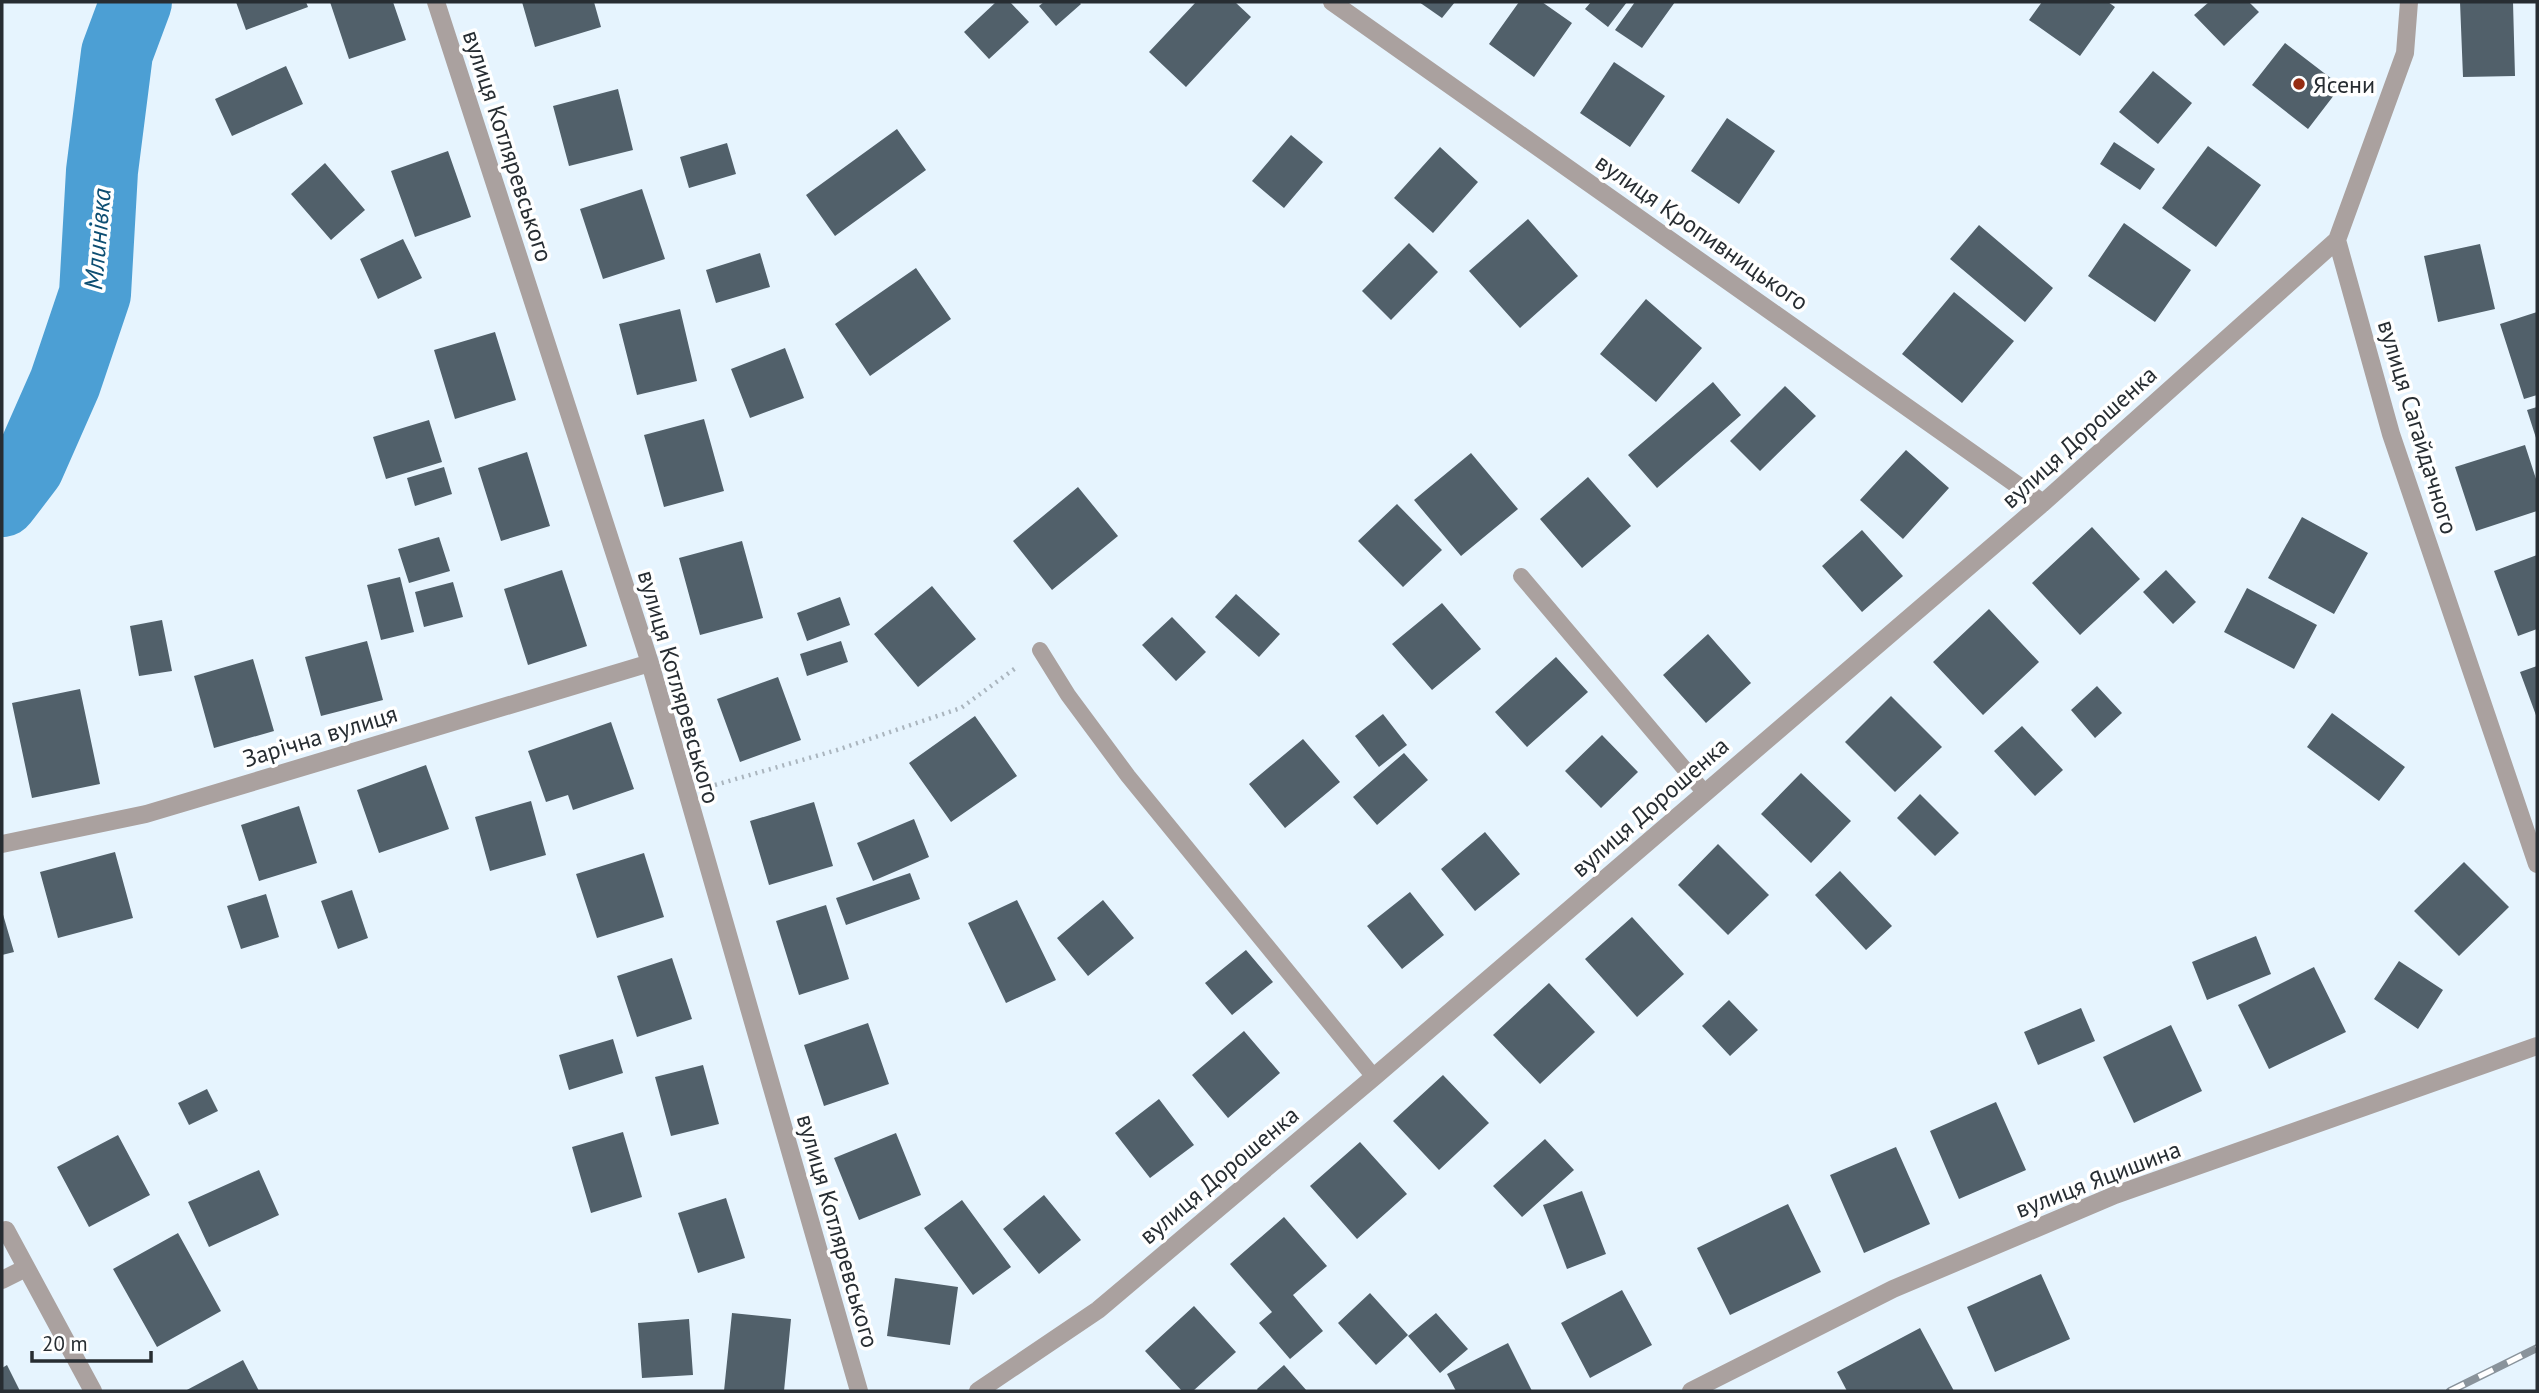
<svg xmlns="http://www.w3.org/2000/svg" width="2539" height="1393" viewBox="0 0 2539 1393" font-family="'PT Sans',sans-serif">
  <rect width="100%" height="100%" fill="#e6f4fe"/>
  <g fill="none" stroke-linecap="round" stroke-linejoin="round">
    <!-- river -->
    <path stroke="#4c9fd4" stroke-width="72" d="M2 501 28 467 65 383 95 294 102 171 117 53 136 2"/>
  </g>
  <!-- building -->
  <path fill="#51606a" d="M236 2H306L308 7 246 30Z
    M330 2H393L406 40 349 59Z
    M522 2H594L601 27 535 47Z
    M996 2H1010L1029 22 989 59 964 32Z
    M1044 2H1079L1081 4 1056 26 1039 6Z
    M1196 2H1235L1251 17 1186 87 1149 52Z
    M1419 2H1455L1442 18Z
    M1519 2H1542L1572 23 1534 77 1489 44Z
    M1591 2H1627L1608 27 1585 9Z
    M1635 2H1675L1642 48 1615 30Z
    M2042 2H2108L2115 7 2080 56 2029 20Z
    M2209 2H2249L2259 12 2224 46 2194 15Z
    M2460 2H2513L2515 76 2463 77Z
    M2285 43 2341 86 2308 129 2252 85Z
    M1614 62 1665 96 1630 147 1580 113Z
    M286 66 303 104 232 136 215 99Z
    M2153 71 2192 103 2158 144 2119 112Z
    M618 89 633 150 569 166 553 106Z
    M1727 118 1775 151 1739 204 1691 171Z
    M897 129 926 170 835 236 806 195Z
    M1291 135 1323 162 1284 208 1252 181Z
    M2114 142 2155 169 2140 190 2100 164Z
    M727 143 736 174 689 188 680 157Z
    M2208 146 2261 185 2216 247 2162 208Z
    M1440 147 1478 182 1433 233 1394 198Z
    M448 151 471 217 415 237 391 171Z
    M325 163 365 210 331 240 291 194Z
    M642 189 665 259 603 279 580 209Z
    M1528 219 1578 276 1520 328 1469 271Z
    M2124 223 2191 270 2155 322 2088 276Z
    M1979 225 2053 288 2025 322 1950 259Z
    M403 239 422 278 378 299 360 259Z
    M1409 243 1438 272 1391 320 1362 291Z
    M2480 244 2495 309 2438 322 2424 256Z
    M760 253 770 287 716 303 706 270Z
    M916 268 951 319 870 376 835 324Z
    M1954 292 2014 341 1962 403 1902 354Z
    M1646 299 1702 348 1656 402 1600 354Z
    M680 309 697 381 637 395 619 324Z
    M2537 312V395L2524 399 2500 324Z
    M495 332 516 400 455 419 434 350Z
    M785 348 804 398 750 418 731 369Z
    M1713 382 1741 415 1657 488 1628 455Z
    M1785 386 1816 416 1760 471 1730 441Z
    M2537 407V441L2527 410Z
    M704 419 724 491 664 507 644 435Z
    M429 420 442 462 386 479 373 437Z
    M2525 445 2537 482V511L2476 531 2455 467Z
    M1906 450 1949 488 1903 539 1860 500Z
    M527 452 550 526 501 541 478 468Z
    M1471 453 1518 509 1461 556 1414 500Z
    M444 467 452 494 415 506 407 478Z
    M1588 477 1631 526 1582 568 1540 519Z
    M1078 487 1118 536 1052 590 1013 541Z
    M1397 504 1442 550 1403 587 1358 541Z
    M2302 517 2368 553 2334 614 2268 578Z
    M2092 527 2140 579 2080 635 2032 583Z
    M1862 530 1903 576 1862 612 1822 566Z
    M439 537 450 571 409 583 398 549Z
    M742 541 763 618 700 635 679 558Z
    M2537 555V629L2518 636 2494 571Z
    M562 570 587 646 528 665 504 589Z
    M2166 570 2196 602 2173 624 2143 592Z
    M400 577 414 632 381 640 367 585Z
    M453 582 463 617 424 627 415 592Z
    M932 586 976 639 918 687 874 634Z
    M2247 588 2317 625 2294 669 2224 632Z
    M1236 594 1280 634 1259 657 1215 617Z
    M840 597 850 625 807 641 797 613Z
    M1442 603 1481 649 1432 690 1392 644Z
    M1989 609 2039 662 1983 715 1933 662Z
    M1172 617 1206 652 1176 681 1142 645Z
    M162 620 172 671 139 676 130 626Z
    M1708 634 1751 683 1706 723 1663 675Z
    M367 641 383 700 321 716 305 657Z
    M841 641 848 662 807 676 800 654Z
    M1556 657 1588 692 1527 747 1495 712Z
    M253 659 274 731 214 748 194 676Z
    M2537 666V718L2520 672Z
    M778 677 801 740 740 762 717 699Z
    M2097 686 2122 713 2095 738 2071 710Z
    M80 689 100 784 32 798 12 703Z
    M1891 696 1942 747 1895 792 1845 742Z
    M2332 713 2405 767 2379 801 2307 747Z
    M1383 714 1407 745 1379 767 1355 736Z
    M975 716 1017 776 951 822 909 763Z
    M611 722 634 789 573 810 568 795 546 802 528 751Z
    M2022 726 2063 770 2035 796 1994 751Z
    M1602 735 1638 772 1601 808 1565 771Z
    M1303 739 1340 782 1285 828 1249 784Z
    M1404 753 1428 780 1377 825 1353 797Z
    M426 765 449 829 379 853 357 790Z
    M1801 773 1851 821 1811 863 1761 814Z
    M1920 794 1959 833 1935 856 1897 818Z
    M531 801 546 855 490 871 475 817Z
    M814 802 833 866 769 885 750 821Z
    M299 806 317 863 259 881 241 825Z
    M914 819 929 857 873 881 857 843Z
    M1485 832 1520 874 1475 911 1441 869Z
    M1718 844 1769 895 1728 935 1678 885Z
    M115 852 133 918 58 938 40 872Z
    M644 853 664 917 597 938 576 874Z
    M2464 862 2509 907 2459 956 2414 911Z
    M1840 871 1892 926 1866 950 1815 895Z
    M910 873 920 899 846 925 836 898Z
    M352 890 368 938 338 949 321 901Z
    M1410 892 1444 935 1402 969 1367 926Z
    M266 894 279 937 241 949 227 906Z
    M1017 900 1056 980 1006 1003 968 923Z
    M1103 900 1134 938 1088 976 1057 938Z
    M826 905 849 979 799 995 776 921Z
    M2 911 14 952 2 955Z
    M1632 917 1684 974 1637 1017 1585 959Z
    M2256 936 2271 974 2207 1000 2192 962Z
    M1246 950 1273 982 1232 1015 1205 983Z
    M672 958 692 1019 637 1037 617 976Z
    M2399 961 2443 990 2418 1029 2374 999Z
    M2314 967 2346 1032 2269 1069 2238 1005Z
    M1549 983 1595 1032 1540 1084 1493 1035Z
    M1729 1000 1758 1030 1730 1056 1702 1026Z
    M2081 1008 2095 1041 2038 1065 2024 1032Z
    M868 1023 889 1084 824 1106 804 1045Z
    M2171 1025 2202 1091 2134 1123 2103 1057Z
    M1244 1031 1280 1073 1228 1118 1192 1075Z
    M613 1039 623 1073 569 1090 559 1055Z
    M703 1065 719 1124 671 1136 655 1077Z
    M1443 1075 1489 1123 1439 1170 1393 1121Z
    M207 1089 218 1111 189 1125 178 1103Z
    M1159 1099 1194 1145 1150 1178 1115 1133Z
    M1996 1102 2026 1170 1959 1199 1930 1131Z
    M623 1132 642 1197 591 1213 572 1147Z
    M896 1133 921 1195 859 1220 834 1158Z
    M118 1135 150 1195 89 1227 57 1167Z
    M1545 1139 1574 1170 1522 1217 1493 1186Z
    M1360 1142 1407 1194 1357 1239 1310 1186Z
    M1896 1147 1930 1224 1864 1253 1830 1175Z
    M259 1170 279 1215 209 1247 188 1202Z
    M1582 1191 1606 1254 1567 1269 1543 1205Z
    M1044 1195 1081 1240 1039 1274 1003 1229Z
    M726 1198 745 1258 698 1273 678 1213Z
    M962 1200 1011 1267 973 1295 924 1228Z
    M1788 1204 1821 1272 1730 1315 1697 1248Z
    M1284 1217 1327 1266 1293 1295 1323 1331 1290 1359 1259 1323 1272 1312 1230 1264Z
    M178 1233 221 1311 157 1347 113 1269Z
    M2041 1274 2070 1339 1995 1372 1967 1307Z
    M895 1278 958 1287 950 1345 887 1336Z
    M1622 1290 1652 1345 1590 1378 1561 1323Z
    M1370 1293 1408 1335 1376 1365 1338 1323Z
    M1194 1306 1236 1352 1193 1391H1182L1145 1351Z
    M732 1313 791 1319 784 1391H724Z
    M1436 1313 1468 1349 1440 1373 1408 1336Z
    M689 1319 693 1375 642 1378 638 1323Z
    M1920 1328 1954 1391H1847L1837 1372Z
    M1508 1343 1532 1391H1456L1447 1374Z
    M243 1360 259 1391H185Z
    M7 1365 20 1391H2V1368Z
    M1284 1365 1307 1391H1258L1257 1389Z"/>
  <g fill="none" stroke-linecap="round" stroke-linejoin="round">
    <!-- path -->
    <path stroke="#aab5be" stroke-width="4.5" stroke-dasharray="2 5" stroke-linecap="butt" d="M715 785 837 750 961 708 1017 667"/>
    <!-- lane -->
    <path stroke="#aaa19f" stroke-width="16" d="M1521 576 1705 793
      M1040 650 1068 695 1128 776 1374 1077"/>
    <!-- street -->
    <path stroke="#aaa19f" stroke-width="18" d="M436 2 650 663 859 1391
      M1332 2 2043 503
      M2409 2 2405 53 2337 240 2391 434 2537 864
      M2 844 146 814 650 663
      M6 1230 93 1391
      M2 1280 26 1268
      M978 1391 1098 1310 1374 1077 2043 503 2337 240
      M1691 1391 1893 1289 2115 1195 2537 1046"/>
    <!-- rail casing -->
    <g stroke="#89939b" stroke-width="8">
      <path id="rail" d="M2450 1391 2537 1348"/>
    </g>
    <!-- rail -->
    <use href="#rail" stroke="#fff" stroke-width="5" stroke-dasharray="16" stroke-linecap="butt"/>
  </g>
  <!-- markers -->
  <circle fill="#952d13" stroke="#fff" stroke-width="2.5" cx="2299" cy="84" r="7"/>
  <g text-anchor="middle" dominant-baseline="central" stroke-width="7" stroke-linejoin="round" paint-order="stroke">
    <!-- poi labels -->
    <g font-size="24" fill="#272d32" stroke="#fff" text-anchor="start">
      <text x="2313" y="84">Ясени</text>
    </g>
    <!-- street labels -->
    <g font-size="24" fill="#272d32" stroke="#fff">
      <text transform="translate(508 146) rotate(72)">вулиця Котляревського</text>
      <text transform="translate(1702 232) rotate(35)">вулиця Кропивницького</text>
      <text transform="translate(2418 427) rotate(73)">вулиця Сагайдачного</text>
      <text transform="translate(2079 437) rotate(-42)">вулиця Дорошенка</text>
      <text transform="translate(679 687) rotate(74)">вулиця Котляревського</text>
      <text transform="translate(320 736) rotate(-17)">Зарічна вулиця</text>
      <text transform="translate(1650 807) rotate(-41)">вулиця Дорошенка</text>
      <text transform="translate(1219 1175) rotate(-40)">вулиця Дорошенка</text>
      <text transform="translate(2098 1179) rotate(-21)">вулиця Яцишина</text>
      <text transform="translate(838 1231) rotate(74)">вулиця Котляревського</text>
    </g>
    <!-- water labels -->
    <g font-size="26" font-style="italic" fill="#0d4e72" stroke="#fff">
      <text transform="translate(97 239) rotate(-85)">Млинівка</text>
    </g>
  </g>
  <!-- border -->
  <rect width="2539" height="1393" fill="none" stroke="#272d32" stroke-width="7"/>
  <!-- scale -->
  <path d="M32 1351v10h119v-10" fill="none" stroke="#272d32" stroke-width="3.5"/>
  <text x="42" y="1351" font-size="21" fill="#272d32" stroke="#ffffff" stroke-width="5" paint-order="stroke">20 m</text>
</svg>
